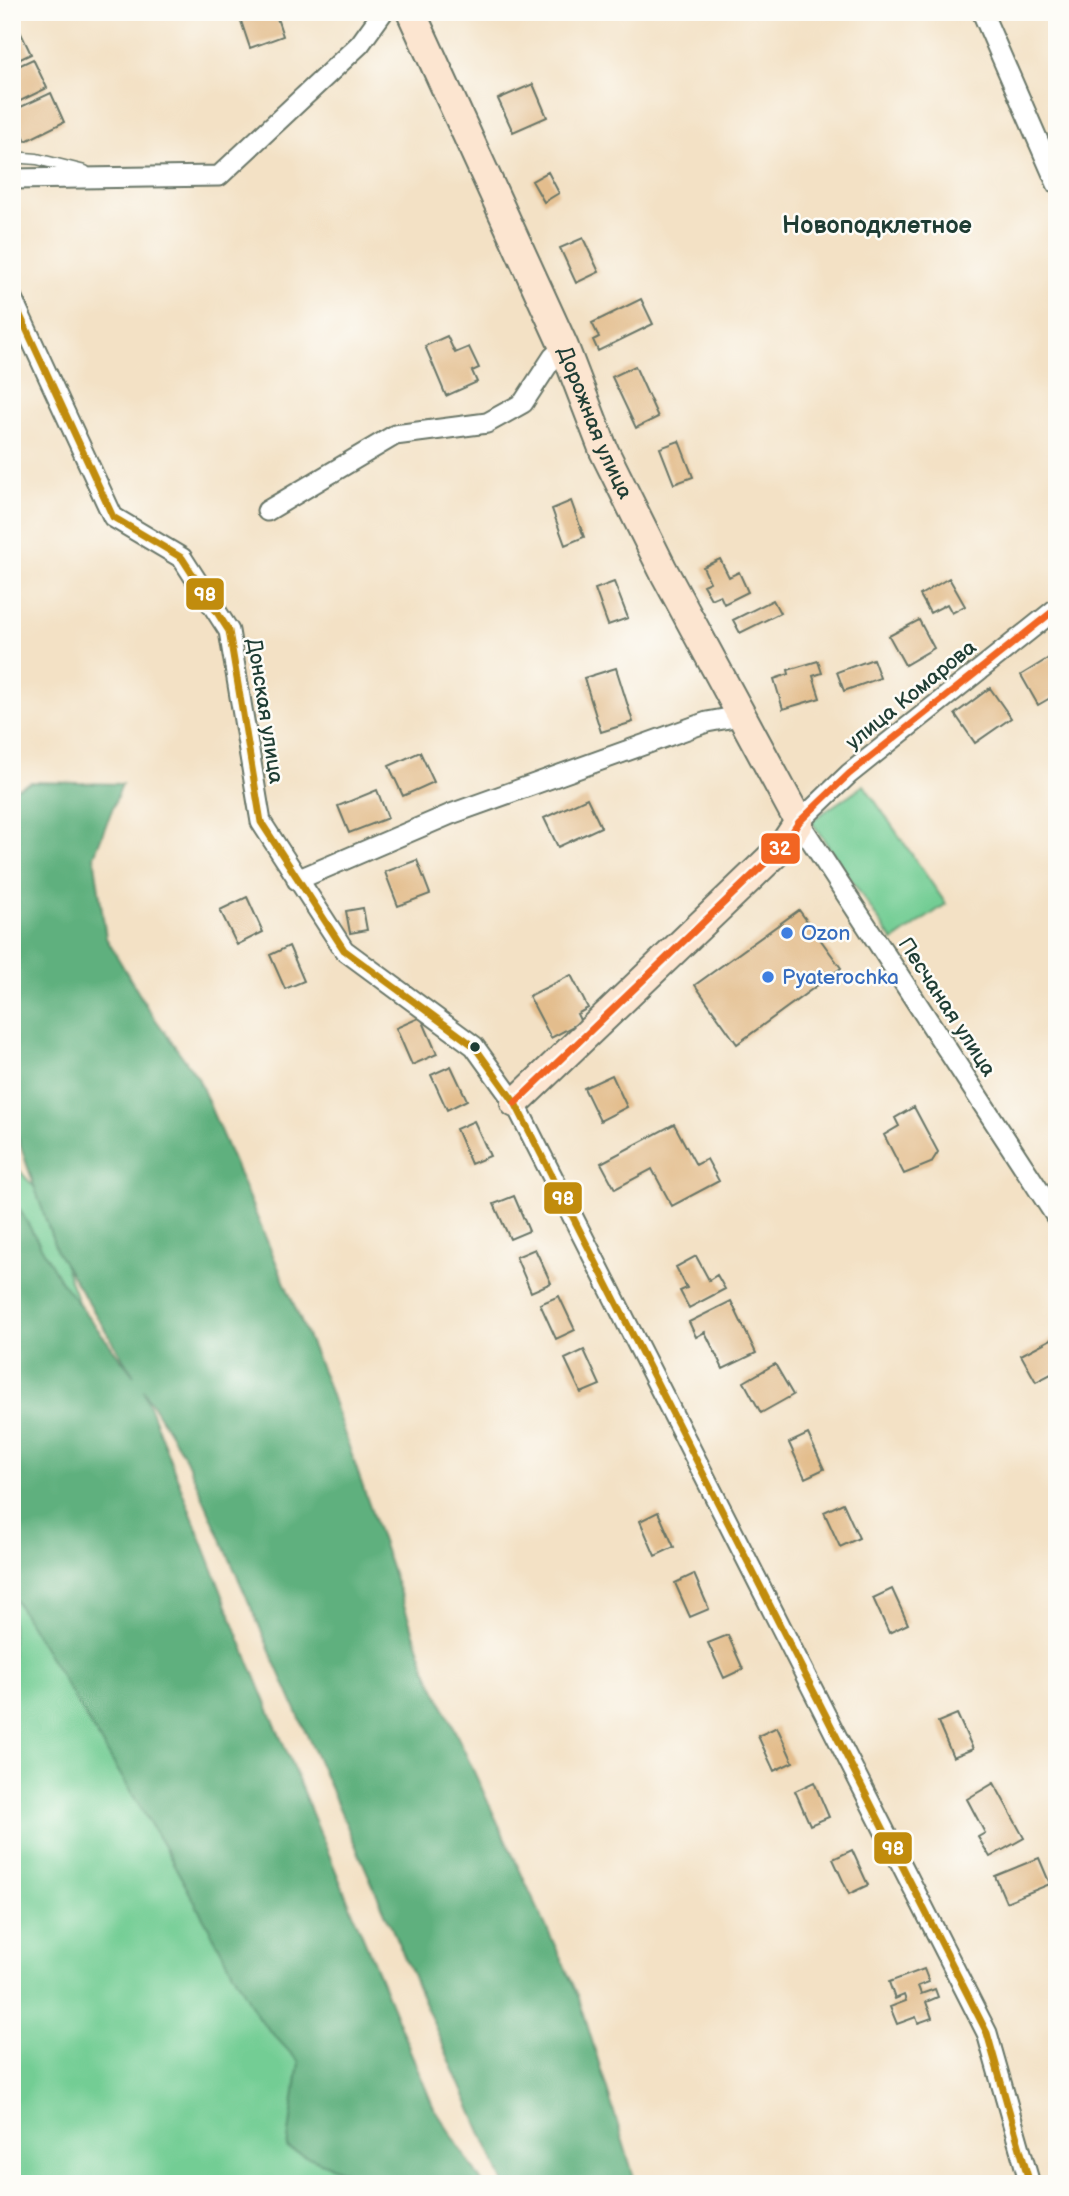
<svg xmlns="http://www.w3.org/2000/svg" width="1069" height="2196" viewBox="0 0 1069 2196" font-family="'Balsamiq Sans',sans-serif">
  <rect width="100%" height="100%" fill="#fdfcf7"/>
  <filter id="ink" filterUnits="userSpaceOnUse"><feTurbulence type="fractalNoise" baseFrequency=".0143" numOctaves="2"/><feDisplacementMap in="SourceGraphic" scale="14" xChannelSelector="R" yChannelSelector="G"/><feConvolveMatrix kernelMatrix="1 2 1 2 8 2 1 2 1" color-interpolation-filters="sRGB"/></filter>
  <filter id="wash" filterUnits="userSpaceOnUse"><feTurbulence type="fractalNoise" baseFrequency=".00686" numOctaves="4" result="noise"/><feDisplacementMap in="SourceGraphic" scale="28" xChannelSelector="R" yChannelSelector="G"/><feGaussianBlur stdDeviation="1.57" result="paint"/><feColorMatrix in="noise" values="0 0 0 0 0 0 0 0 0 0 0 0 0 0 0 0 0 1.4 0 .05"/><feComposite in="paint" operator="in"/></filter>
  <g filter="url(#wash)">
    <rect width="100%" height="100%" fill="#f3e1c5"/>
    <!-- green -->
    <path fill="#73cd94" stroke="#498564" stroke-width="2" d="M864 785 946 904 893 941 811 821Z
      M12 1162 36 1189 407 2184H12Z"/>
    <!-- forest -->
    <path fill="#5eb07e" stroke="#3e7659" stroke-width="2" d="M31 782 122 784 94 856 106 938 148 1009 198 1078 325 1378 427 1671 578 1995 636 2184H504L186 1459 143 1390 241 1642 433 2106 483 2184H350L345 2172 287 2148 299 2062 259 2019 166 1850 12 1595V1196L60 1280 134 1376 57 1252 12 1121V790Z"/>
    <g id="blocks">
      <!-- building -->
      <path fill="#e3bd8d" d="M238 12H275L283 36 250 48Z
        M17 25 31 54 12 63V27Z
        M33 59 47 88 12 105V69Z
        M533 84 547 117 513 132 498 99Z
        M51 93 64 122 26 141 12 111Z
        M548 172 559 193 544 202 532 181Z
        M583 238 599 272 576 283 560 248Z
        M641 299 653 324 598 351 593 340 599 337 592 323Z
        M447 336 455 353 469 347 479 368 472 371 477 382 446 396 425 346Z
        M635 366 658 417 636 428 612 377Z
        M679 441 693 477 674 484 660 448Z
        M571 501 584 537 565 545 552 509Z
        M720 559 729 577 739 572 748 592 724 604 720 595 711 599 703 585 710 582 703 567Z
        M949 578 965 606 952 613 947 604 930 613 920 595Z
        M614 582 628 618 608 625 595 589Z
        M773 600 780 613 740 633 733 620Z
        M919 620 934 648 905 665 889 636Z
        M1057 653V694L1038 705 1021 675Z
        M873 659 880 678 844 691 837 672Z
        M818 661 822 673 813 676 820 698 783 709 774 679 789 674 788 670Z
        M616 668 633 722 601 732 584 678Z
        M990 688 1011 718 975 743 955 714Z
        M420 752 434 782 403 796 389 766Z
        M377 790 388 818 349 833 338 806Z
        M587 798 601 827 558 847 544 818Z
        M417 860 430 894 398 906 385 872Z
        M247 897 263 932 237 945 220 910Z
        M363 908 367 930 350 933 346 911Z
        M799 910 841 968 737 1044 695 985Z
        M289 946 304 981 285 989 270 955Z
        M571 975 588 1008 577 1014 581 1022 551 1038 529 996Z
        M421 1017 437 1054 412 1065 396 1028Z
        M451 1066 467 1100 447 1110 431 1075Z
        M612 1075 627 1107 600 1121 584 1088Z
        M914 1107 938 1152 931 1163 904 1174 884 1135 899 1126 895 1118Z
        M474 1121 490 1156 471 1164 456 1129Z
        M674 1124 696 1165 707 1159 719 1181 672 1206 652 1169 615 1189 601 1163Z
        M514 1196 529 1231 510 1239 494 1204Z
        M535 1249 551 1283 531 1292 516 1257Z
        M696 1256 709 1280 717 1275 725 1289 689 1308 680 1291 687 1288 676 1267Z
        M559 1296 575 1330 556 1339 540 1304Z
        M731 1301 756 1353 723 1369 705 1332 696 1337 689 1322Z
        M1055 1337 1057 1371 1036 1382 1021 1355Z
        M584 1350 600 1385 581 1393 565 1359Z
        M775 1364 793 1395 761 1413 744 1382Z
        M808 1434 824 1469 805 1478 789 1443Z
        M843 1503 859 1538 840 1547 824 1512Z
        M658 1512 674 1547 655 1556 640 1521Z
        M694 1574 709 1609 690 1617 675 1583Z
        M892 1589 908 1624 889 1633 873 1598Z
        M728 1635 743 1669 724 1678 708 1643Z
        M957 1714 973 1749 953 1757 938 1722Z
        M777 1727 793 1762 774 1771 758 1736Z
        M814 1782 829 1817 810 1825 795 1791Z
        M994 1783 1024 1838 990 1857 978 1837 985 1833 967 1799Z
        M852 1850 868 1885 849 1894 833 1859Z
        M1039 1858 1050 1884 1006 1902 995 1876Z
        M924 1969 929 1982 918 1986 921 1994 935 1989 938 1997 926 2002 932 2018 918 2023 916 2017 897 2024 890 2007 906 2001 904 1995 895 1999 889 1982Z"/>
    </g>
  </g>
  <g filter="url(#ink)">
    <use href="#blocks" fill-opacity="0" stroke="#697667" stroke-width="2"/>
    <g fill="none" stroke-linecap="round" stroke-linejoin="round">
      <!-- lane casing -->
      <g stroke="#697667" stroke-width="13">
        <path id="lane" d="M12 157 37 159 85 171"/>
      </g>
      <!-- street casing -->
      <g stroke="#697667" stroke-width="23">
        <path id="street" d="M982 12 1057 184
          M12 179 219 176 360 44 383 12
          M12 298 113 517 182 558 229 631 261 822 344 950 474 1046 515 1103 987 2033 1030 2184
          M267 511 395 435 487 423 523 403 553 357 564 347
          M1057 608 849 774 799 822 1057 1218
          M297 880 451 814 707 722 740 716"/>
      </g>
      <!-- secondary casing -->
      <g stroke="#697667" stroke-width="32">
        <g id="secondary">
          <path id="s1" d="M411 12 564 347 604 451 663 570 799 822 783 846 515 1103"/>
        </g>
      </g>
      <!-- lane -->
      <use href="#lane" stroke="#fff" stroke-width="10"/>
      <!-- street -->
      <use href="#street" stroke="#fff" stroke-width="19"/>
      <!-- secondary -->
      <use href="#secondary" stroke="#fce5d0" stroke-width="28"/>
      <!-- bus-1 casing -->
      <g stroke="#fdfcf7" stroke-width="12">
        <path id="bus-1" d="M12 298 113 517 182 558 229 631 261 822 344 950 474 1046 515 1103 987 2033 1030 2184"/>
      </g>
      <!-- bus-2 casing -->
      <g stroke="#fdfcf7" stroke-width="12">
        <path id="bus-2" d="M515 1103 783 846 799 822 849 774 1057 608"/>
      </g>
      <!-- bus-1 -->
      <use href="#bus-1" stroke="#c18c0d" stroke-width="7"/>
      <!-- bus-2 -->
      <use href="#bus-2" stroke="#f26522" stroke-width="7"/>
    </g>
  </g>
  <!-- markers -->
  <g fill="#3f7fe0" stroke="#fdfcf7" stroke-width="2.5">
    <circle cx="787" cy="933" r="7"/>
    <circle cx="768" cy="977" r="7"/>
  </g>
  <circle fill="#1f3d34" stroke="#fdfcf7" stroke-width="2.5" cx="475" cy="1047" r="6"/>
  <g text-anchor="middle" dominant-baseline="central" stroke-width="5" stroke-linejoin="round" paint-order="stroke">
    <!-- street labels -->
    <g font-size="21" fill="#1f3d34" stroke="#fdfcf7">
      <text stroke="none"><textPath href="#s1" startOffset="450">Дорожная улица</textPath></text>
      <text transform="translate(911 695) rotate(-39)">улица Комарова</text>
      <text transform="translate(265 711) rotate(81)">Донская улица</text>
      <text transform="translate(947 1007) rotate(57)">Песчаная улица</text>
    </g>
    <!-- shop labels -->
    <g font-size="21" fill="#366cbe" stroke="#fdfcf7" text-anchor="start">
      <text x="801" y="933">Ozon</text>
      <text x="782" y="977">Pyaterochka</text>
    </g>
    <!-- quarter labels -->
    <g font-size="24" font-weight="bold" fill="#1f3d34" stroke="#fdfcf7">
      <text x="877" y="225">Новоподклетное</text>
    </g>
  </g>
  <g stroke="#fdfcf7" stroke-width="2.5">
    <rect x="185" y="577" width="40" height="34" rx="7" fill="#c18c0d"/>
    <rect x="760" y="832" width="41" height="33" rx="7" fill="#f26522"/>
    <rect x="543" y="1181" width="40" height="34" rx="7" fill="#c18c0d"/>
    <rect x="873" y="1831" width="40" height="34" rx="7" fill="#c18c0d"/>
  </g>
  <g font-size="19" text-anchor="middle" font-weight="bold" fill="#fff">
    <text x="205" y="601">98</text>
    <text x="780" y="855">32</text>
    <text x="563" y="1205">98</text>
    <text x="893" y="1855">98</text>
  </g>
  <!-- margin -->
  <rect width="1069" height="2196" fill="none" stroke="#fdfcf7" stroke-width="42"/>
</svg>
